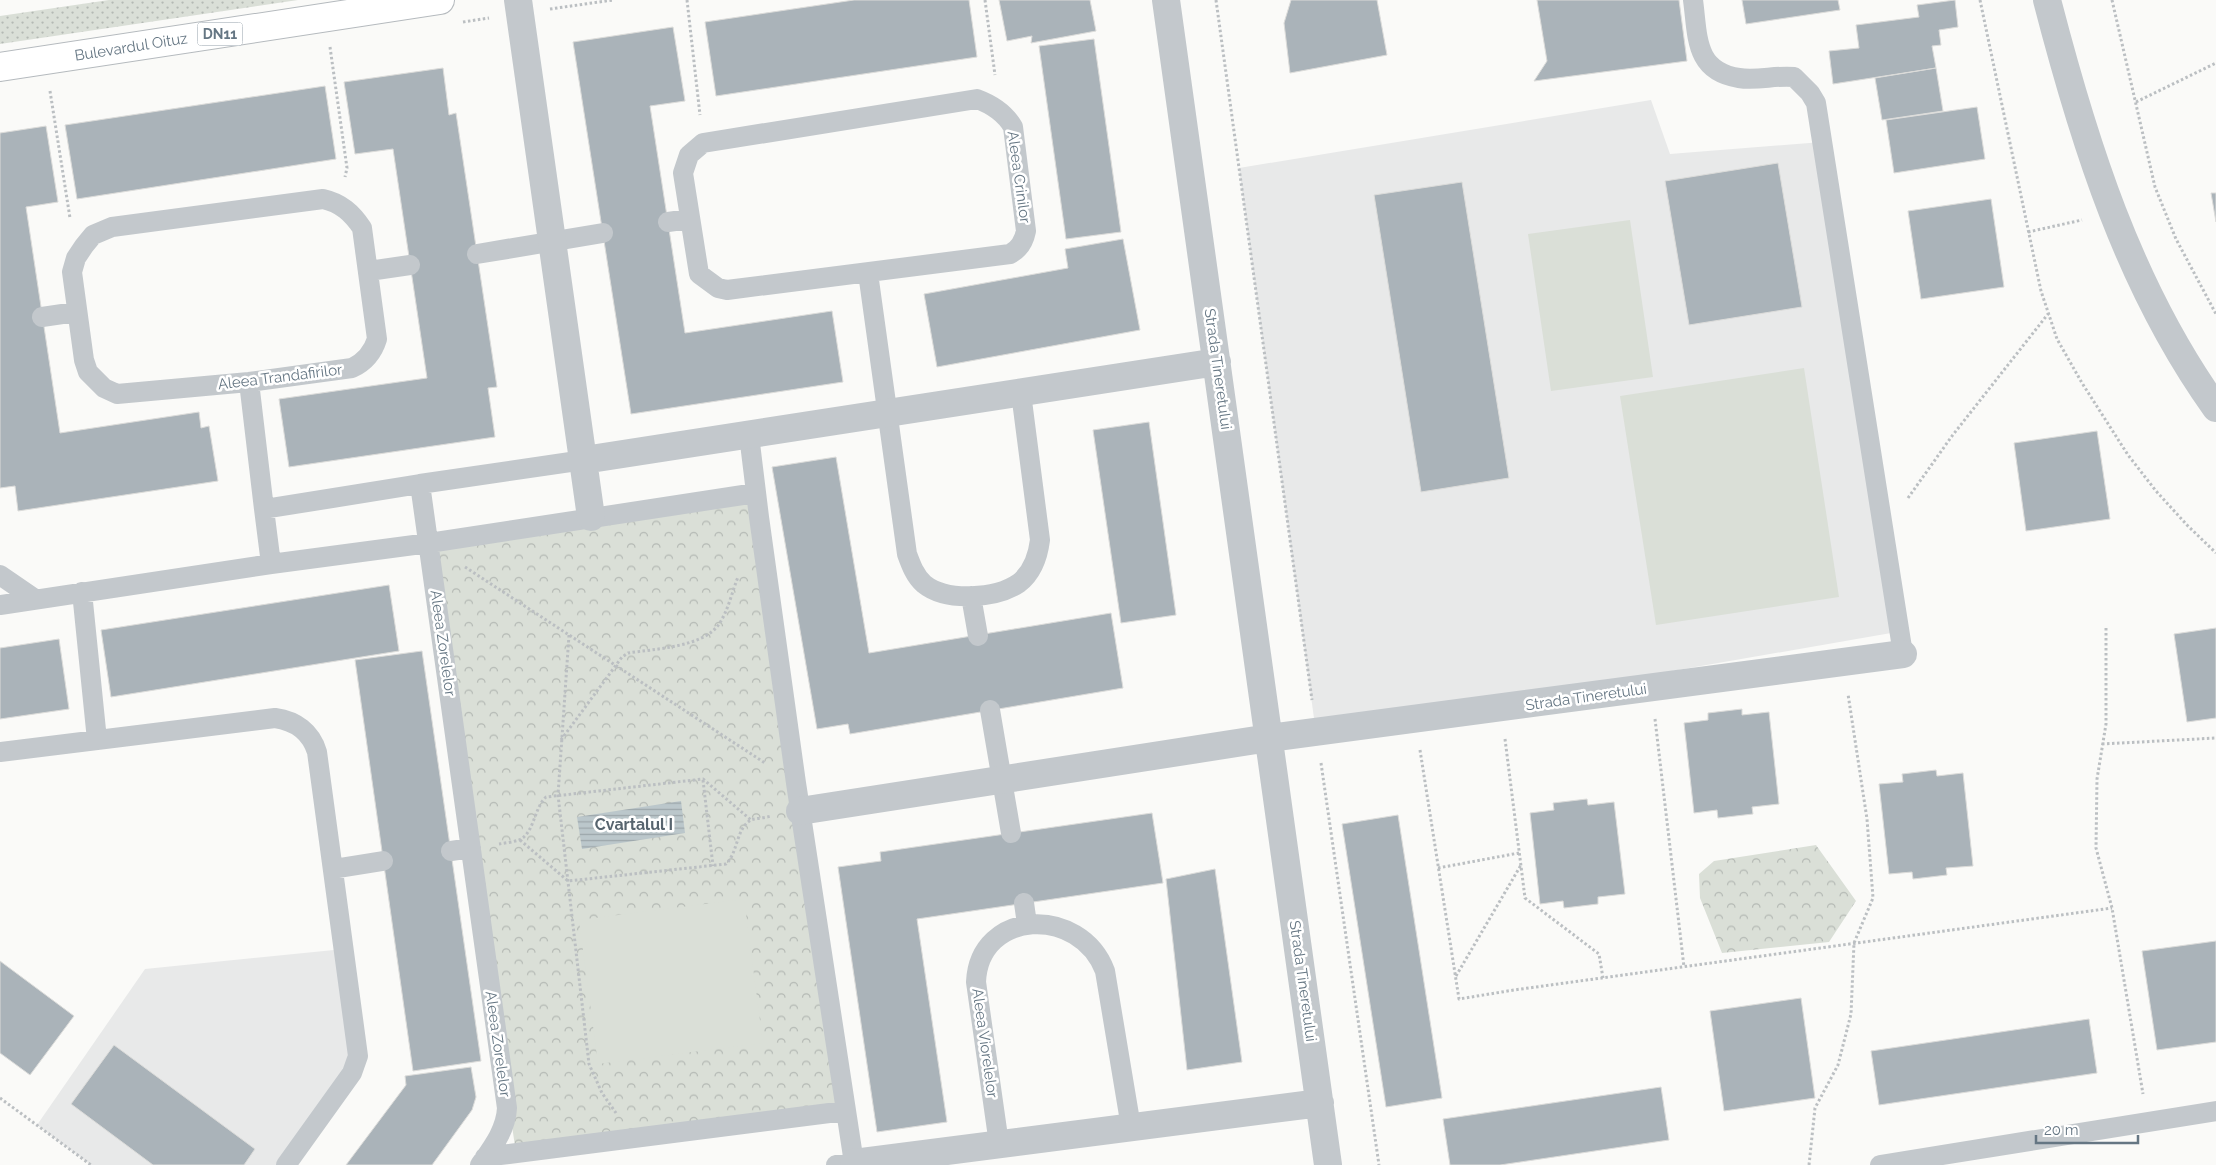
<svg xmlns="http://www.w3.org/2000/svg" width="2216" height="1165" viewBox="0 0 2216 1165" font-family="Raleway,sans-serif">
  <defs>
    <pattern id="grass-dots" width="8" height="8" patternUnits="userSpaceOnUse" patternTransform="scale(1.25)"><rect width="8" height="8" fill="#dadfd7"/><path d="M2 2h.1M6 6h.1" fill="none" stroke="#b4b9b4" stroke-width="1.8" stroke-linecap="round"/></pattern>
    <pattern id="forest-crowns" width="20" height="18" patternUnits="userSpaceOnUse" patternTransform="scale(1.25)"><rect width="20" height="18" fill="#dadfd7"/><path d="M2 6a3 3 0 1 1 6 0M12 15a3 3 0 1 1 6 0" fill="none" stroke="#b4b9b4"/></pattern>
    <pattern id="water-rules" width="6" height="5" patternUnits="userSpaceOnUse" patternTransform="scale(1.25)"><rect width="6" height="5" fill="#bbc7cb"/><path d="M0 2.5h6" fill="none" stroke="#9ca6aa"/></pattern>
  </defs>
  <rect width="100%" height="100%" fill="#fafaf8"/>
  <!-- built -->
  <path fill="#e8e9e9" d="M1651 100 1670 154 1822 142 1891 633 1316 733 1239 168Z
    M344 949 358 1052 286 1165H91L37 1125 145 969Z"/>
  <!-- grass -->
  <path fill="url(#grass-dots)" d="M109 0H298L0 44V16Z"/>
  <!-- forest -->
  <path fill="url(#forest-crowns)" d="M756 493 845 1111 516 1153 471 848 429 543Z
    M1816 845 1856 901 1829 942 1722 953 1700 898 1699 874 1714 861Z"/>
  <!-- pitch -->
  <path fill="#dadfd7" d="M1630 220 1653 377 1551 391 1528 234Z
    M1804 368 1839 597 1656 625 1620 396Z
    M744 899 763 1043 598 1064 579 920Z"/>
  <!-- water -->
  <path fill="url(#water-rules)" d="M681 801 685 833 582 849 577 817Z"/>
  <!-- building -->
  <path fill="#aab3b9" stroke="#dcdcda" d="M854 0H969L977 57 716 96 705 22Z
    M999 0H1090L1096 31 1031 43 1032 36 1007 41Z
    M1291 0H1377L1387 55 1290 73 1284 23Z
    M1537 0H1679L1687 61 1534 81 1547 61Z
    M1742 0H1838L1840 10 1746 24Z
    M1955 0 1958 27 1939 30 1941 45 1932 46 1936 68 1833 84 1829 51 1859 48 1856 25 1919 17 1917 5Z
    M673 27 685 101 650 106 685 333 832 311 843 382 631 414 573 42Z
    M1094 39 1121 232 1066 239 1039 46Z
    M443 68 449 115 456 113 497 387 488 388 495 437 289 467 279 399 427 378 393 149 355 154 344 82Z
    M1936 68 1943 111 1882 120 1875 78Z
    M325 86 336 159 77 199 65 125Z
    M1977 107 1985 159 1894 173 1886 120Z
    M46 126 58 202 26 207 60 433 199 412 201 428 209 426 218 481 18 511 15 486 0 488V133Z
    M1778 163 1802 307 1689 325 1665 181Z
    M1462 182 1509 478 1421 492 1374 195Z
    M2211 193H2216V222Z
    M1991 199 2004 287 1921 299 1908 211Z
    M1123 239 1140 330 937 367 924 294 1068 268 1065 249Z
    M1149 422 1176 615 1121 623 1093 430Z
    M2097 431 2110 519 2026 531 2014 443Z
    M836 457 869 653 1111 613 1123 688 850 734 848 724 817 729 772 467Z
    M389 585 399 651 111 697 101 630Z
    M2216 628V718L2187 722 2174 634Z
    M59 639 69 709 0 719V648Z
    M422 651 481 1061 413 1071 355 660Z
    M1742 709V715L1769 712 1779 804 1752 807 1753 814 1718 818 1717 810 1694 813 1684 723 1708 720V713Z
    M1936 770 1937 776 1963 773 1973 866 1946 868 1947 875 1913 879 1912 872 1889 874 1879 784 1903 782 1902 774Z
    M1587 799 1588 805 1614 802 1625 894 1598 897V904L1564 908 1563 901 1540 904 1530 813 1554 810 1553 803Z
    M1152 813 1163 883 917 919 947 1122 877 1132 838 867 881 861 880 852Z
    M1398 815 1442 1098 1386 1107 1342 824Z
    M1215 869 1242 1062 1187 1070 1166 879Z
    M2216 941V1042L2157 1050 2142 951Z
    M0 961 74 1016 30 1075 0 1053Z
    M1801 998 1815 1098 1724 1111 1710 1011Z
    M2089 1019 2097 1073 1879 1105 1871 1051Z
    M114 1045 255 1149 244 1165H153L71 1104Z
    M471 1067 476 1097 472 1110 432 1165H346L406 1085 405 1076Z
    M1661 1087 1669 1140 1500 1165H1450L1443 1119Z"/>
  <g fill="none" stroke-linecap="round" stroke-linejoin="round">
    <!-- primary casing -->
    <g stroke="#b5babe" stroke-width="30">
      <path id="primary" d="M0 67 440 0"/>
    </g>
    <!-- path -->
    <path stroke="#bbbfc2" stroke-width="3" stroke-dasharray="2.5 2.5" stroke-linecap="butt" d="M687 0 700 115
      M985 0 995 75
      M1216 0 1312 700
      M1980 0 2041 291 2057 339 2082 383 2128 455 2156 491 2187 525 2216 553
      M2112 0 2155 187 2176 239 2216 314
      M550 9 613 0
      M463 22 489 18
      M330 47 347 168 345 177
      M50 91 70 218
      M2136 102 2216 63
      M2028 232 2082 220
      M1908 498 1952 436 2048 314
      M465 567 765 763
      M2106 628V724L2097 779 2096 848 2112 908 2143 1094
      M569 635 558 795 589 1064 602 1093 616 1113
      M1655 719 1684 967
      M1505 739 1525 898 1599 954 1603 978
      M561 740 622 657 628 653C654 649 704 647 719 624 728 611 732 592 738 577
      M2102 744 2216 738
      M1420 750 1459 999 1514 990 2112 908
      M1321 763 1379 1165
      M703 780 713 866
      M520 840 568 881 726 864C738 853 736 828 751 820 757 818 765 818 771 816
      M499 844C505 843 513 842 519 840 534 834 534 808 546 797L703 779 751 820
      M1438 868 1519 853
      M1456 976 1521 865
      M0 1098 91 1165
      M1809 1165 1815 1108 1838 1065 1851 1014 1854 943 1873 898 1867 819 1848 694"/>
    <!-- service -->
    <path stroke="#c3c8cc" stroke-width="20" d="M1693 0C1698 36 1694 71 1739 78 1757 81 1776 75 1794 77L1810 93 1816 103 1903 654
      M977 99C993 105 1005 113 1013 127L1026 231C1024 241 1020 249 1010 254L727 290 718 288 699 274 683 173 689 155 703 143Z
      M323 199C341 203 352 213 362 228L377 339C373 352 365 362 352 368L249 382 117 394 104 388 88 372 84 360 72 272 76 258 84 246 93 235 112 227Z
      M668 222 689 219
      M477 254 603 233
      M369 271 410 265
      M868 273 907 554C911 565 915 576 924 584 946 602 996 599 1019 583 1033 572 1038 556 1040 540L1021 393
      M42 317 76 312
      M249 382 264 509 420 484
      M749 435 759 517 796 783 854 1163 836 1165
      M264 509 271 564
      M0 575 35 599
      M82 592 97 740
      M971 596 978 636
      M0 605 271 564 429 543 756 493
      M990 710 1011 833
      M0 752 275 718C296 721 311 732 317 752L358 1056 352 1073 286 1165
      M451 851 471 848
      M333 869 383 861
      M1024 903 1027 924
      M999 1144 976 982C979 909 1080 905 1105 971L1131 1127
      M485 1157 845 1111
      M480 1165C492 1148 506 1130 507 1108L420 484 584 460
      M1880 1165 2216 1111"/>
    <!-- minor -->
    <path stroke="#c3c8cc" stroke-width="28" d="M518 0 591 517
      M1166 0 1328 1165
      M2047 0C2084 143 2129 287 2216 408
      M584 460 1217 362
      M800 811 1269 738 1903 654
      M854 1163 1320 1103"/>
    <!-- primary -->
    <use href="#primary" stroke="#fff" stroke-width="28"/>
  </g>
  <g text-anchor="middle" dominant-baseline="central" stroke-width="5" stroke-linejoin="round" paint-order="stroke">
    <!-- shield labels -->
    <rect fill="#fff" stroke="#939fa8" stroke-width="1" x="197.5" y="22.5" width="45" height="23" rx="4"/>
    <g font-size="14" font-weight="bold" fill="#657683">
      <text x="220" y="34">DN11</text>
    </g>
    <!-- street labels -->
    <g font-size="15" fill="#657683" stroke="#fff">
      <text transform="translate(131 47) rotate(-9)">Bulevardul Oituz</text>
      <text transform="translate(1019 177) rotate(82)">Aleea Crinilor</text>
      <text transform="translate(1218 369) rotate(82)">Strada Tineretului</text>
      <text transform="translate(280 377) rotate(-7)">Aleea Trandafirilor</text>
      <text transform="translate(443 643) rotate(82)">Aleea Zorelelor</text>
      <text transform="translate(1586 697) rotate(-8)">Strada Tineretului</text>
      <text transform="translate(1303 981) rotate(82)">Strada Tineretului</text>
      <text transform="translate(985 1043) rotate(82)">Aleea Viorelelor</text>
      <text transform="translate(498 1044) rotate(82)">Aleea Zorelelor</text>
    </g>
    <!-- neighbourhood labels -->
    <g font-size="16" font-weight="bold" fill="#57646e" stroke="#fff">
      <text x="634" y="824">Cvartalul I</text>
    </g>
  </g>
  <!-- scale -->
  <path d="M2036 1135v8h102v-8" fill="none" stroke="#657683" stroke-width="2.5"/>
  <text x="2044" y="1135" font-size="15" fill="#657683" stroke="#ffffff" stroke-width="4" paint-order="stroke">20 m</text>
</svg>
